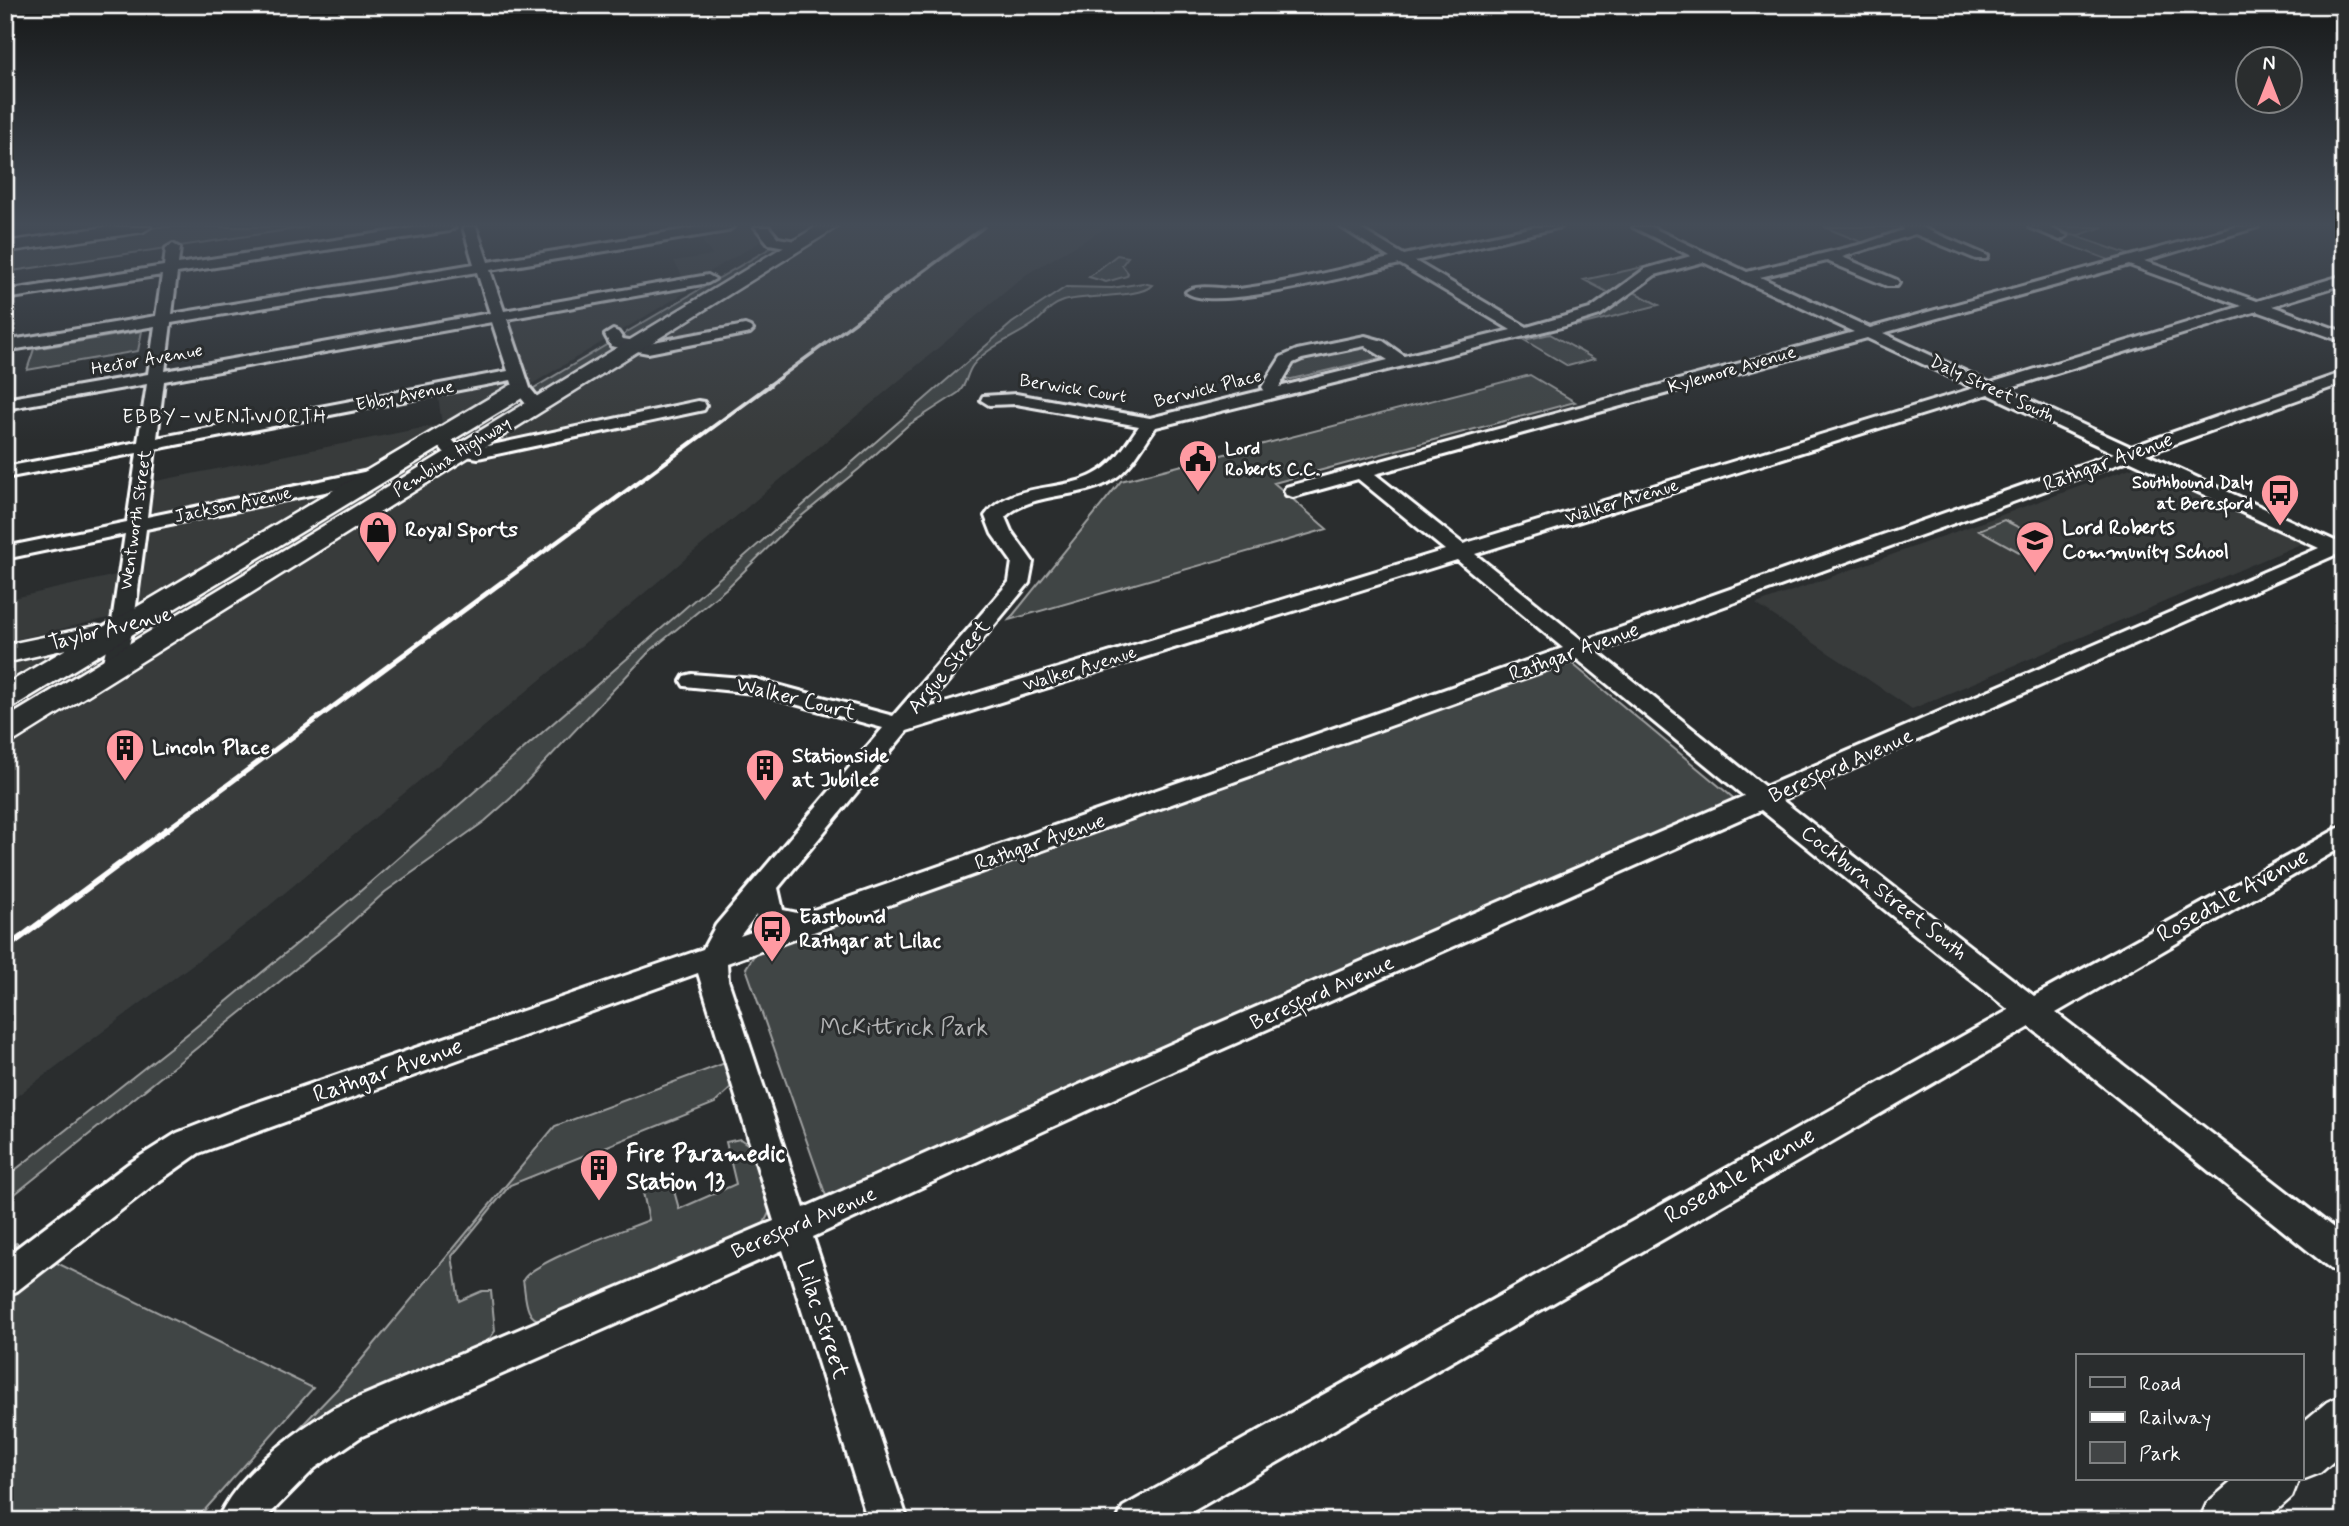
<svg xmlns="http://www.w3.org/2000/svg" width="2349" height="1526" viewBox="0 0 2349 1526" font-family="Mynerve,sans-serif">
  <rect width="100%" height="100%" fill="#2a2d2e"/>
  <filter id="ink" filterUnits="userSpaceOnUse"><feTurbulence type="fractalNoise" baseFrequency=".0143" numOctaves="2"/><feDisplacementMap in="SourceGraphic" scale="14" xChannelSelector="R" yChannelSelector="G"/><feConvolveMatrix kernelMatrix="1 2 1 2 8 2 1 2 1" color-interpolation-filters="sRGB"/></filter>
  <g filter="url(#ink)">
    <!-- built -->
    <path fill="#373a3b" d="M733 227H756L765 239 699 278 685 281 674 261 712 255 697 233Z
      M839 227H1108L1027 274 257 916 5 1105V745L761 273Z
      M708 279 160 606 5 642V600L129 572 141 484 442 424 437 390 517 374 499 316Z
      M2136 466 2303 543 1912 709 1756 604Z
      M122 628 5 698V654Z"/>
    <!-- green -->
    <path fill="#414445" stroke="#a0a2a2" stroke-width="2" d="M158 227H308L5 272V249Z
      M1824 227H1901L1905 230 1866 244Z
      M2052 227H2103L2076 236 2130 255 2109 260 2055 240 2073 235Z
      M772 247 775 248 771 255 629 341 620 339 627 332Z
      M1117 255 1128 257 1122 265 1128 273 1127 276 1106 282 1089 277Z
      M1643 267 1647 269 1611 294 1584 280Z
      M1143 283 1152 285C1140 299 1085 294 1064 301 1049 306 1046 314 1035 323 1016 337 988 346 973 365 966 374 967 385 958 393L907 426 859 469 793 523 728 587 650 651 511 798 485 821 385 892 340 933 5 1202V1178L191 1031 357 894 1012 323 1066 287 1112 288Z
      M1634 292 1659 305 1576 326 1573 324 1606 312Z
      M142 331 138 351 27 370 34 349Z
      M1550 334 1594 359 1568 366 1524 340Z
      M608 344 615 349 536 397 534 388Z
      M1367 344 1389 356 1279 382 1293 360Z
      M1530 375 1575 402 1274 483 1327 529 1009 620 1121 481Z
      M431 450 440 456 225 588 168 610Z
      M2004 520 2022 529 2049 552 2046 555 2021 553 1979 530Z
      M214 603 5 733V698L122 628Z
      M1569 661 1737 801 826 1196 746 968 758 949Z
      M725 1063 731 1088 715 1103 510 1185 452 1256 459 1301 482 1291H491L495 1331 483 1348 287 1441 338 1388 555 1126Z
      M740 1139 752 1147 770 1204 769 1213 763 1225 543 1321C524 1320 526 1295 523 1280 533 1261 625 1230 649 1220L642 1188 670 1176 679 1209 736 1184 726 1142Z
      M16 1243 313 1388 195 1521H5V1252Z"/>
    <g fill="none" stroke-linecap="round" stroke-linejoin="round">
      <!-- minor casing -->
      <g stroke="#fff" stroke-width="6">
        <path id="minor" d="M420 227H455L449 231 177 273 172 314 474 264 463 227H476L488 262 700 227H733L727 231 490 270 504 311 708 275 715 279 708 283 507 319 530 388 544 405 542 409H530L514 389 511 380 155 449 147 517 378 469 387 475 378 481 146 529 133 628 124 666 121 671H105L102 666 111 628 125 534 5 559V547L127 522 137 453 5 478V467L138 442 147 384 5 409V399L148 374 155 326 5 351V341L156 316 162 275 5 299V291L164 266 166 248 173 244 180 248 178 264ZM477 272 490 313 165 371 171 323ZM492 322 508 371 157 438 164 381Z
          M755 227H769L778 238 802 242 804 245 797 249 769 244Z
          M1341 227H1357L1404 255 1534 227H1561L1415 261 1527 327 1590 309 1645 269 1691 256 1633 227H1651L1747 272 1863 244 1903 230 1902 227H1921L1988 256 1986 259H1976L1915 234 1842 257 1897 280 1899 283 1897 286H1887L1827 261 1760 277 1870 328 2236 227H2258L2144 261 2257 301 2344 275V284L2272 306 2344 332V342L2257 311 2005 389 2131 447 2344 372V383L2146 454 2335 541 2344 538V558L2335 555 1782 800 2034 996 2344 825V846L2056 1013 2344 1236V1275L2332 1270 2030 1027 1176 1521H1117L1123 1507 2009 1010 1761 810 1202 1058 813 1237 908 1521H868L783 1250 362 1436 315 1468 263 1521H217C236 1475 293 1433 334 1408L774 1221 698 973 199 1153 152 1186 17 1291 5 1296V1257L128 1164 177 1133 241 1108 703 949 716 925 883 728 754 693 684 686 681 681 684 676 692 674 755 679 893 716 1009 582 1012 562 992 534 985 516C1010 481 1061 493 1095 474 1115 464 1126 444 1139 426L1016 404 989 405 981 400 983 396 1016 394 1150 418 1264 390 1262 387 1281 357 1297 350 1365 336 1383 341 1404 356 1511 330 1400 264C1364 272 1210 314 1186 292 1196 283 1225 290 1239 289 1289 283 1340 269 1390 258ZM1703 262 1854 332 1286 487 1284 491 1286 495 1293 497 1358 479 1445 550 925 709 1029 583 1033 562 1011 531 1005 517C1032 492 1074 499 1107 483 1130 472 1141 447 1156 427L1565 326 1600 315 1655 275ZM2129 265 2242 306 1990 383 1883 333ZM1867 338 1974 388 1463 544 1375 474ZM1365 346 1388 360 1279 387 1293 363 1302 359ZM1988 394 2114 453 1583 641 1475 554ZM2129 460 2319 548 1765 787 1597 652ZM1457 560 1563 648 802 914 783 910 778 888 907 731ZM1577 659 1744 796 1180 1040 804 1208 728 980 727 963ZM756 915 766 927 740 936Z
          M2029 227H2049L2067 236 2060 240Z
          M745 325 750 327 753 330 750 333 648 353 611 346 605 335 613 330 618 332 623 339 648 343Z
          M698 401 704 402 706 406 704 410 478 458 444 452 431 437 440 432 446 433 456 444 478 448Z"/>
      </g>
      <!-- major casing -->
      <g stroke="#fff" stroke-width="5">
        <path id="major" d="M105 227H151L143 232 5 252V242Z
          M816 227H837L16 740 5 743V719Z
          M519 384 527 385 530 390 527 395 16 705 5 707V685L66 649 5 663V645L96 626 103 627 511 385Z
          M2344 1394V1452L2320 1473 2302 1480 2299 1479 2292 1497 2265 1521H2199L2207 1503 2235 1479H2302V1423L2327 1402Z"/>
      </g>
      <!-- minor -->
      <use href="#minor" fill="#2a2d2e" fill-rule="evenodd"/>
      <!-- major -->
      <use href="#major" fill="#2a2d2e" fill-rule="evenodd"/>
      <!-- rail-far3 -->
      <path stroke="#fff" stroke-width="3.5" d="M768 386 984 227"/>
      <!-- rail-far2 -->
      <path stroke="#fff" stroke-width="4.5" d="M500 584 770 385"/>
      <!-- rail-far1 -->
      <path stroke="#fff" stroke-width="5" d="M165 831 502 582"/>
      <!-- rail -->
      <path stroke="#fff" stroke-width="6" d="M5 949 167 829"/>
    </g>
  </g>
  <!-- sky -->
  <linearGradient id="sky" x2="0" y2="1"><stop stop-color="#171919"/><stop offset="0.51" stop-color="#444c57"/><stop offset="1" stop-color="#444c57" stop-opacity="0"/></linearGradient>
  <rect width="2349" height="441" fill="url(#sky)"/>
  <!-- icons -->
  <defs>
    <g id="civic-pin" transform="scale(2.0125)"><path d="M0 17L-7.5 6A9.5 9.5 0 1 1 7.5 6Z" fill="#ff9aa2" stroke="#2a2d2e"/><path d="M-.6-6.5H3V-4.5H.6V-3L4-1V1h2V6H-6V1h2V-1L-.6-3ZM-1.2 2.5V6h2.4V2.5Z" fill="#111"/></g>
    <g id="bus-pin" transform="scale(2.0125)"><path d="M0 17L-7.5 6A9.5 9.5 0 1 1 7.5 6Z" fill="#ff9aa2" stroke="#2a2d2e"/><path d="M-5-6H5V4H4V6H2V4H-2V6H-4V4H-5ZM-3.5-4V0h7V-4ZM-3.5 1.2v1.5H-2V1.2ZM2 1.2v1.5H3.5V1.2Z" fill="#111"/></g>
    <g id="shop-pin" transform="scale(2.0125)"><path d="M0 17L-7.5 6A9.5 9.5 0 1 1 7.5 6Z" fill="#ff9aa2" stroke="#2a2d2e"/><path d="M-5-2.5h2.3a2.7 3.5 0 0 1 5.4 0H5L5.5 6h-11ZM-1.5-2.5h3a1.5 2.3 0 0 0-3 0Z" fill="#111"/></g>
    <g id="school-pin" transform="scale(2.0125)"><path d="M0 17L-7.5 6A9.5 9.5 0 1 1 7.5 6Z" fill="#ff9aa2" stroke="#2a2d2e"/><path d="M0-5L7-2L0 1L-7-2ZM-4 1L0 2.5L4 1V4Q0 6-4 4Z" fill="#111"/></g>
    <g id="building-pin" transform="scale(2.0125)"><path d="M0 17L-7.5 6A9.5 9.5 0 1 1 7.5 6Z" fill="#ff9aa2" stroke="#2a2d2e"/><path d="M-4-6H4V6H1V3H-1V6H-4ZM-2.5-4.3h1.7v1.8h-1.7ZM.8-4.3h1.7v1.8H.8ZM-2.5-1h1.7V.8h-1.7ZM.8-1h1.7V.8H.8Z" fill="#111"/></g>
  </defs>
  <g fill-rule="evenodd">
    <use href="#civic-pin" x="1198" y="459"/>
    <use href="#bus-pin" x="2280" y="493"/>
    <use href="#shop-pin" x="378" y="530"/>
    <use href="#school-pin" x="2035" y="540"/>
    <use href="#building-pin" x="125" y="748"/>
    <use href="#building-pin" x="765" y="768"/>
    <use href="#bus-pin" x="772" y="929"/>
    <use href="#building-pin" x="599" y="1168"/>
  </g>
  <g text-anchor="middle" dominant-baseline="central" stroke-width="6" stroke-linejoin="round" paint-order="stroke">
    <!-- far-street labels -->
    <g font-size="18" fill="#fff" stroke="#2a2d2e">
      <text transform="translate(147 360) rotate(-10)">Hector Avenue</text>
      <text transform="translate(1732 370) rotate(-16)">Kylemore Avenue</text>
      <text transform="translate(1073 389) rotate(9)">Berwick Court</text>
      <text transform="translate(1208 389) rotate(-14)">Berwick Place</text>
      <text transform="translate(1992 389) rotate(25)">Daly Street South</text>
      <text transform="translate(405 396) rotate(-11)">Ebby Avenue</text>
      <text transform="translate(452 457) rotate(-32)">Pembina Highway</text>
      <text transform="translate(1622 502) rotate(-17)">Walker Avenue</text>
      <text transform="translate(233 505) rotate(-12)">Jackson Avenue</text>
      <text transform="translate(136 520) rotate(-82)">Wentworth Street</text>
      <text transform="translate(1080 669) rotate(-17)">Walker Avenue</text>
    </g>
    <!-- far-poi labels -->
    <g font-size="18" font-weight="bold" fill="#fff" stroke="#2a2d2e" text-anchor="start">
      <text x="1225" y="449">Lord<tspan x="1225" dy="21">Roberts C.C.</tspan></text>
      <text x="2253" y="483" text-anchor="end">Southbound Daly<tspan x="2253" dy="21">at Beresford</tspan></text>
    </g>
    <!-- far-neighbourhood labels -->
    <g font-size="19" letter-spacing="2" fill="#fff" stroke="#2a2d2e">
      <text x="225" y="417">EBBY–WENTWORTH</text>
    </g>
    <!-- street labels -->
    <g font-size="21" fill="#fff" stroke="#2a2d2e">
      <text transform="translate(2108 462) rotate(-20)">Rathgar Avenue</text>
      <text transform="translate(110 629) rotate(-14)">Taylor Avenue</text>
      <text transform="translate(1574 652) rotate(-20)">Rathgar Avenue</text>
      <text transform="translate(949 667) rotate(-50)">Argue Street</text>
      <text transform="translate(796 699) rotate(14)">Walker Court</text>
      <text transform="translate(1841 766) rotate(-24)">Beresford Avenue</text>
      <text transform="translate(1040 842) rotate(-19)">Rathgar Avenue</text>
      <text transform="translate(1884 893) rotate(38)">Cockburn Street South</text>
      <text transform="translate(1322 993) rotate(-24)">Beresford Avenue</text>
      <text transform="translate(804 1223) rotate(-23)">Beresford Avenue</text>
    </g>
    <!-- poi labels -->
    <g font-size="21" font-weight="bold" fill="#fff" stroke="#2a2d2e" text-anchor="start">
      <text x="2062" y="528">Lord Roberts<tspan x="2062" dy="24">Community School</tspan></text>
      <text x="405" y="530">Royal Sports</text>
      <text x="152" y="748">Lincoln Place</text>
      <text x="792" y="756">Stationside<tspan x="792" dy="24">at Jubilee</tspan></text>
      <text x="799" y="917">Eastbound<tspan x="799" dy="24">Rathgar at Lilac</tspan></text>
    </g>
    <!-- near-street labels -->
    <g font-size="24" fill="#fff" stroke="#2a2d2e">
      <text transform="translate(2233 896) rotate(-29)">Rosedale Avenue</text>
      <text transform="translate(388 1071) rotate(-19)">Rathgar Avenue</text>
      <text transform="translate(1740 1176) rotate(-30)">Rosedale Avenue</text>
      <text transform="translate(822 1320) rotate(72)">Lilac Street</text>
    </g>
    <!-- near-park labels -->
    <g font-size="24" fill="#b3b4b5" stroke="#2a2d2e">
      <text x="904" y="1028">McKittrick Park</text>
    </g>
    <!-- near-poi labels -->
    <g font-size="24" font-weight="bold" fill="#fff" stroke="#2a2d2e" text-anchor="start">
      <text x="626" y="1154">Fire Paramedic<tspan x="626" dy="28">Station 13</tspan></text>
    </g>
  </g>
  <!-- margin -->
  <rect width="2349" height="1526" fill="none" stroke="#2a2d2e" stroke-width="28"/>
  <rect x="14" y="14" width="2321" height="1498" fill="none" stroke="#fff" stroke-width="2.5" filter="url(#ink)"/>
  <!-- legend -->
  <rect x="2076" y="1354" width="228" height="126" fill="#2a2d2e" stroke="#7f8182" stroke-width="2"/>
  <rect x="2090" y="1377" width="35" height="10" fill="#2a2d2e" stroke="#7f8182" stroke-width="2"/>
  <text x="2139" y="1390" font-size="21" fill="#ffffff">Road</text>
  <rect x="2090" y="1412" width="35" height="10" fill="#ffffff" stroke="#7f8182" stroke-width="2"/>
  <text x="2139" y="1424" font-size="21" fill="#ffffff">Railway</text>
  <rect x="2090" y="1442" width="35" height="21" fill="#414445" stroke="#7f8182" stroke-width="2"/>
  <text x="2139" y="1460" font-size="21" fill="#ffffff">Park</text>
  <!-- north arrow -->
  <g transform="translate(2269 80)"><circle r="33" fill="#2a2d2e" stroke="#7f8182" stroke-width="2"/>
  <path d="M0-5L12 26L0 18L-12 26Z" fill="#ff9aa2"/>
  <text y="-10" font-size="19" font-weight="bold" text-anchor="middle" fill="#ffffff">N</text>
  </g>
</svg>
